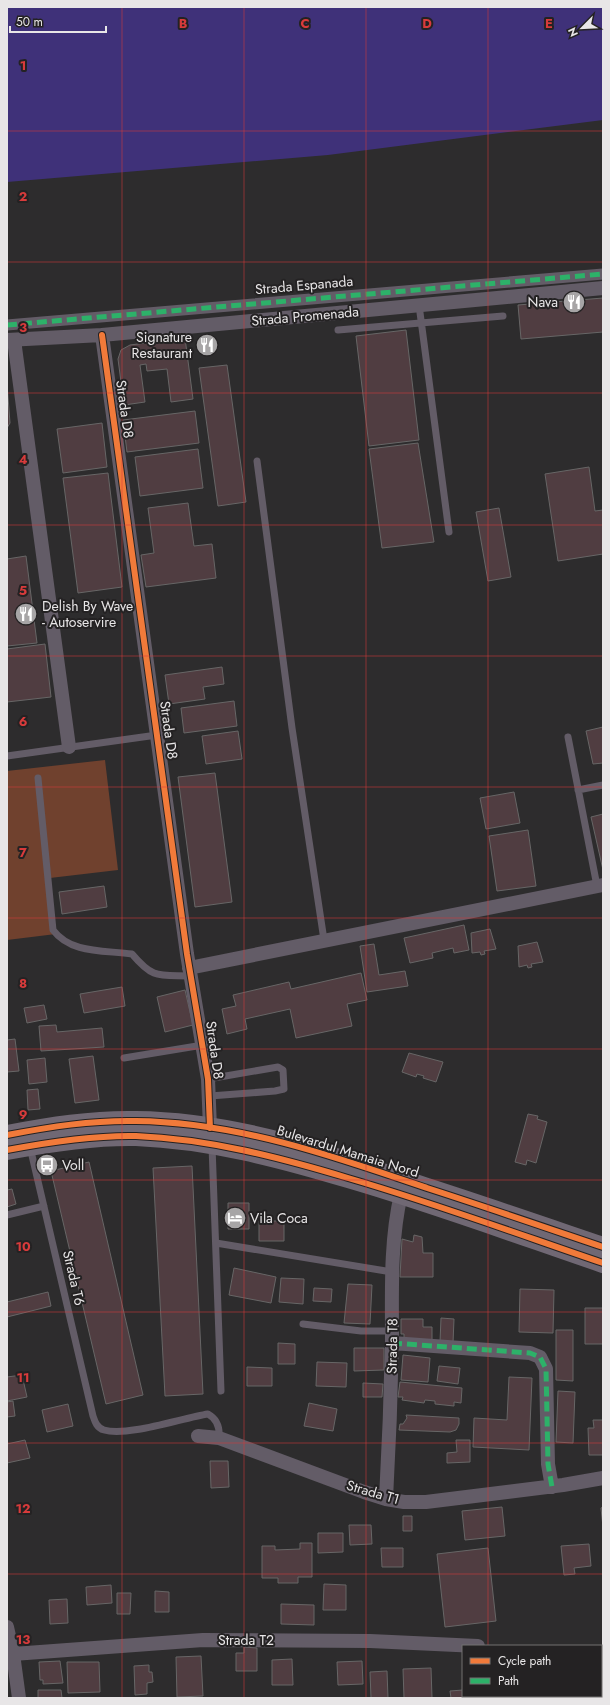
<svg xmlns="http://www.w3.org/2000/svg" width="610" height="1705" viewBox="0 0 610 1705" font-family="Jost,sans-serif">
  <rect width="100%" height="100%" fill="#2d2c2d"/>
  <!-- green -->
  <path fill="#70412e" d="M105 760 118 870 50 878 56 934 7 940V771Z"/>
  <!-- water -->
  <path fill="#3f3179" d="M7 7H603V120L328 155 7 182Z"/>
  <!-- building -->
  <path fill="#503d41" stroke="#676666" d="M603 298V332L521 339 518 305Z
    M406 330 419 440 369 446 356 336Z
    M185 338 193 399 171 402 167 369 147 371 146 364 140 365 145 402 124 405 118 359 121 350 130 345Z
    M227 365 246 502 218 506 199 368Z
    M7 384 10 423 7 428Z
    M195 411 199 443 127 452 123 420Z
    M102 423 107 467 63 473 57 429Z
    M418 443 434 542 382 548 369 449Z
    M198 449 203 488 140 496 135 457Z
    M589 467 595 511 603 510V554L558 561 545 474Z
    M108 473 122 587 78 593 63 478Z
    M188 503 194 546 212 544 216 578 146 587 141 555 154 553 148 508Z
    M499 508 511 577 488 581 476 512Z
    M26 556 37 643 7 646V559Z
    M45 644 51 697 7 702V649Z
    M222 667 224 684 203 687 205 699 169 704 165 675Z
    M234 701 237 726 184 733 181 708Z
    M603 727V763L593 764 586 731Z
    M238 731 242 759 206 764 202 736Z
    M215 773 232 902 195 907 178 777Z
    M514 792 520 823 486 829 480 798Z
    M603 814V870L591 817Z
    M528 830 536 886 497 891 489 836Z
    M104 886 107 907 62 914 59 892Z
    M464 925 469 950 454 953 453 948 432 953 433 958 410 963 404 938Z
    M490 929 496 949 484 951 485 954 481 955 480 952 472 953 471 933Z
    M537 942 543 962 531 964 532 967 528 968 527 965 519 967 518 946Z
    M374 944 379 975 405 971 408 986 367 992 360 946Z
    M361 973 367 1000 347 1004 352 1026 296 1038 290 1009 245 1019 247 1029 227 1034 222 1009 236 1006 233 995 289 982 291 989Z
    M122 987 125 1006 84 1013 80 994Z
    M185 990 193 1025 165 1032 157 997Z
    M44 1005 47 1019 27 1023 24 1008Z
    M56 1025 57 1032 102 1028 104 1047 41 1051 39 1026Z
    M15 1039 19 1071 7 1072V1040Z
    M409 1053 443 1062 436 1082 423 1078 424 1076 417 1074 416 1077 402 1072Z
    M93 1056 99 1100 75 1103 69 1059Z
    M45 1058 47 1082 29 1084 27 1060Z
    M38 1089 40 1109 28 1110 27 1090Z
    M528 1114 538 1116 537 1119 547 1122 536 1163 527 1160 526 1165 515 1162Z
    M89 1162 143 1395 106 1404 51 1171Z
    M192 1166 203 1394 165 1396 153 1168Z
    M12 1189 16 1204 7 1207V1190Z
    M228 1203H249V1229H228Z
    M259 1221H284V1241H259Z
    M414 1235 422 1237 423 1253H433V1277H400L402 1239 413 1242Z
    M234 1268 276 1277 271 1303 229 1295Z
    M281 1278 304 1279 303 1304 279 1302Z
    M348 1284 372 1285 370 1324 344 1323Z
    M314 1288 332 1289 331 1302 313 1301Z
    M520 1289 554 1290 553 1333 519 1332Z
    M48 1292 51 1306 7 1317V1302Z
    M585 1308H603V1344H585Z
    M441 1318 454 1319 453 1343 440 1342Z
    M401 1319H423V1327H432V1340L404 1339V1334H401Z
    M556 1330H573V1381L556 1380Z
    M278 1343 295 1344V1364H278Z
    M354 1348H384V1370L354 1371Z
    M403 1355 430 1358 428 1382 401 1380Z
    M317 1362 347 1363 346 1387 316 1386Z
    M439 1366 460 1368 458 1384 437 1381Z
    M247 1367 272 1368V1386H247Z
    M22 1375 27 1397 7 1401V1377Z
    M509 1377 532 1378 529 1450 473 1447 474 1418 507 1420Z
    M400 1382 462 1388 461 1403 454 1402V1406L435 1404V1401L425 1400 424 1403 402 1400 403 1397H398Z
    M363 1383 383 1384 382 1397H363Z
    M558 1391 575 1392 573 1443 556 1442Z
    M13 1401 15 1416 7 1417V1402Z
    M309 1403 337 1409 333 1431 304 1426Z
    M68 1404 73 1426 47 1432 42 1410Z
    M406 1415 459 1418V1424L456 1430 450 1432 399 1430 400 1424H403L407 1418Z
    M593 1420H603V1455H589L588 1428H594Z
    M25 1440 30 1458 7 1463V1444Z
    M456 1440H470V1462L447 1463V1453L457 1452Z
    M210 1461H228L229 1487 211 1488Z
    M502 1507 505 1536 465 1540 462 1511Z
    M603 1507V1527L601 1508Z
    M403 1516H412V1531H403Z
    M349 1525H371L372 1544 350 1545Z
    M318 1533H343V1552L318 1553Z
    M300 1543H312V1577H298V1583H278V1578H262V1546H275V1550L300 1549Z
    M589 1544 591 1566 574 1568 575 1574 564 1575 561 1546Z
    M381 1548H403V1567H382Z
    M488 1548 496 1621 445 1627 437 1554Z
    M324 1584 346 1585V1610H323Z
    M111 1585 112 1603 87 1605 86 1587Z
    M155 1591 169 1592V1612H155Z
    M117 1593H131L130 1614H117Z
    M67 1599 68 1623 50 1624 49 1600Z
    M281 1604 314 1605V1625L281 1624Z
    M244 1647 257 1648V1671H236V1653H244Z
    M201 1656 203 1696 177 1697 176 1657Z
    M292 1659 293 1685H272V1660Z
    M60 1661 63 1683 43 1684V1680H40L39 1662Z
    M362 1661 363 1684 338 1685 337 1662Z
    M67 1662H99L100 1692 68 1693Z
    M149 1665V1672H152L153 1682 147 1683V1694L135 1695 134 1666Z
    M431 1668 432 1698H404L403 1669Z
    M387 1671 388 1698H371L370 1672Z
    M38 1690H61L62 1698H38Z
    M463 1690V1696H482L483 1698H451L450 1691Z
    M483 1696H506V1698H483Z
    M539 1696H556V1698H540Z
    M574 1696V1698L564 1697 569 1696Z"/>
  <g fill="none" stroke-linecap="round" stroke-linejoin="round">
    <!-- service -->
    <path stroke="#635c67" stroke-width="7" d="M419 305 449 532
      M338 330 503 316
      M257 461 292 728 324 940
      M568 737 597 886
      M7 756 157 735
      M38 778 53 930C71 954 104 950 132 954 154 980 159 975 191 976
      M578 790 603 785
      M124 1058 203 1045
      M208 1079 278 1067 283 1070 284 1089 275 1091 210 1096
      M212 1146 221 1391
      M30 1147 93 1416C95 1422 97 1428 104 1430 127 1437 182 1418 208 1414 217 1419 220 1427 219 1438
      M7 1215 44 1206
      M216 1243 392 1272
      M303 1324 361 1331H392"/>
    <!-- pedestrian -->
    <path stroke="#635c67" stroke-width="11" d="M7 325 603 274"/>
    <!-- minor -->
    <path stroke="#635c67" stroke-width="14" d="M102 335 187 954 208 1079 210 1128
      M7 340 102 335 603 288
      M14 340 69 747
      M189 968 603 885
      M392 1343 530 1353 540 1357 546 1369 548 1464 552 1487
      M198 1436 219 1438 364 1492 386 1499 404 1502H426L563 1485 603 1478
      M386 1499C389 1446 391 1393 392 1340 392 1291 390 1242 401 1194
      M7 1627 13 1654 19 1698
      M13 1654 203 1640 370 1641 478 1646
      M601 1654H603"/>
    <!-- secondary -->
    <path stroke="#706874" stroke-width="20" d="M7 1135C49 1127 92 1120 136 1121 236 1122 334 1156 427 1188 486 1207 544 1227 603 1247
      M7 1150C49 1142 93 1135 136 1136 209 1139 278 1157 348 1178 434 1203 518 1234 603 1263"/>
    <!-- quiet -->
    <path stroke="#2db169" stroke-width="5" stroke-dasharray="10 5" stroke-linecap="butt" d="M7 325 603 274
      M392 1343 530 1353 540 1357 546 1369 548 1464 552 1487"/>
    <!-- cycleway casing -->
    <g stroke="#242223" stroke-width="8">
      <path id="cycleway" d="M102 335 187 954 208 1079 210 1128
        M7 1135C49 1127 92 1120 136 1121 236 1122 334 1156 427 1188 486 1207 544 1227 603 1247
        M7 1150C49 1142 93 1135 136 1136 209 1139 278 1157 348 1178 434 1203 518 1234 603 1263"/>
    </g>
    <!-- cycleway -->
    <use href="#cycleway" stroke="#f17a3a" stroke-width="6"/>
  </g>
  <!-- grid -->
  <path fill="none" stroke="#d83b3b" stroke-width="1" stroke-opacity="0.55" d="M122 7V1698M244 7V1698M366 7V1698M488 7V1646M7 131H603M7 262H603M7 393H603M7 525H603M7 656H603M7 787H603M7 918H603M7 1049H603M7 1180H603M7 1312H603M7 1443H603M7 1574H603M488 1696V1698"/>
  <!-- icons -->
  <defs>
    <g id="restaurant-disc" transform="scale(1.15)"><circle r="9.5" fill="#a7a5a6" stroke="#242223"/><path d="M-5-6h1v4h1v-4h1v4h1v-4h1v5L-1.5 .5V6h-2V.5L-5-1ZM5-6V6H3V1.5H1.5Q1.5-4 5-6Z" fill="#fff"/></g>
    <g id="bus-disc" transform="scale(1.15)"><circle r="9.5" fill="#a7a5a6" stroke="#242223"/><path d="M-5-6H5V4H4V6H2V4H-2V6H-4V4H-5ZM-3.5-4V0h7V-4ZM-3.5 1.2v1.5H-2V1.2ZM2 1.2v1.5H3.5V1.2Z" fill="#fff"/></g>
    <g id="hotel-disc" transform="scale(1.15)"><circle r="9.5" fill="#a7a5a6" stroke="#242223"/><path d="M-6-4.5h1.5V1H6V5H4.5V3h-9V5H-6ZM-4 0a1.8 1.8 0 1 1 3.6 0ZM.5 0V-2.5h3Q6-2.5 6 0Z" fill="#fff"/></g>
  </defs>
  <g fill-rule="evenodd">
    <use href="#restaurant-disc" x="574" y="302"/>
    <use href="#restaurant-disc" x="207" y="345"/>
    <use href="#restaurant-disc" x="26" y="614"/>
    <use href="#bus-disc" x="47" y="1165"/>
    <use href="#hotel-disc" x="235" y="1218"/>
  </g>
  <g text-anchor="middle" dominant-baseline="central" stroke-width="4" stroke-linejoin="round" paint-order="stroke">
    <!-- street labels -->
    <g font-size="14" fill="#e8e6e7" stroke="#242223">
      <text transform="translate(304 285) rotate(-5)">Strada Espanada</text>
      <text transform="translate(305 316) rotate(-5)">Strada Promenada</text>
      <text transform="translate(125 409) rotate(82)">Strada D8</text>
      <text transform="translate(169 730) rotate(82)">Strada D8</text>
      <text transform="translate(215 1050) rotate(82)">Strada D8</text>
      <text transform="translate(348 1151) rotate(17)">Bulevardul Mamaia Nord</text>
      <text transform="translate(74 1278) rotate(77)">Strada T6</text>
      <text transform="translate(392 1346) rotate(-89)">Strada T8</text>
      <text transform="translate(373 1492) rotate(16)">Strada T1</text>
      <text x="246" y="1640">Strada T2</text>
    </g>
    <!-- poi labels -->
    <g font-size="14" fill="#e8e6e7" stroke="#242223" text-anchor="start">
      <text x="558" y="302" text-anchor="end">Nava</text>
      <text x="192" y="337" text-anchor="end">Signature<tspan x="192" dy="16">Restaurant</tspan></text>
      <text x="42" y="606">Delish By Wave<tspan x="42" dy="16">- Autoservire</tspan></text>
      <text x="62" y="1165">Voll</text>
      <text x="250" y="1218">Vila Coca</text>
    </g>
  </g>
  <g font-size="13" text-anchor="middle" font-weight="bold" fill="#d83b3b" stroke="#242223" stroke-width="4" stroke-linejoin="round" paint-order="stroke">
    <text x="183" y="28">B</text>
    <text x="305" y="28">C</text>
    <text x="427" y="28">D</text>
    <text x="549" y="28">E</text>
    <text x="23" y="70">1</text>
    <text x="23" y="201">2</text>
    <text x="23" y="332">3</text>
    <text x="23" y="464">4</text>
    <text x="23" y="595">5</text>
    <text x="23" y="726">6</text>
    <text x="23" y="857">7</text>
    <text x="23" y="988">8</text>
    <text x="23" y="1119">9</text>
    <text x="23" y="1251">10</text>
    <text x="23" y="1382">11</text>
    <text x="23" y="1513">12</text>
    <text x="23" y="1644">13</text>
  </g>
  <!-- border -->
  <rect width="610" height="1705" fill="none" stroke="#e8e6e7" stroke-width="16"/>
  <!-- legend -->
  <rect x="462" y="1645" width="140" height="52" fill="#242223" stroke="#727071"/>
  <rect x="470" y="1658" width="20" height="6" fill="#f17a3a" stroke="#727071"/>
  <text x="498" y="1665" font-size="12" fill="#e8e6e7">Cycle path</text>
  <rect x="470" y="1678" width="20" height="6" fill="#2db169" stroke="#727071"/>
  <text x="498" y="1685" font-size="12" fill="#e8e6e7">Path</text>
  <!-- north arrow -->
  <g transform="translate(582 28) rotate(246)" stroke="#242223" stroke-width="3" paint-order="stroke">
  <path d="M0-3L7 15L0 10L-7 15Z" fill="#e8e6e7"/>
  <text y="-6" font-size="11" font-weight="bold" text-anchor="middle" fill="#e8e6e7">N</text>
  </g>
  <!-- scale -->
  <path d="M10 26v6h96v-6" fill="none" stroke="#e8e6e7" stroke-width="2"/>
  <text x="16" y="26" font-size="12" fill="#e8e6e7" stroke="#242223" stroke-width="3" paint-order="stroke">50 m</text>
</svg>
